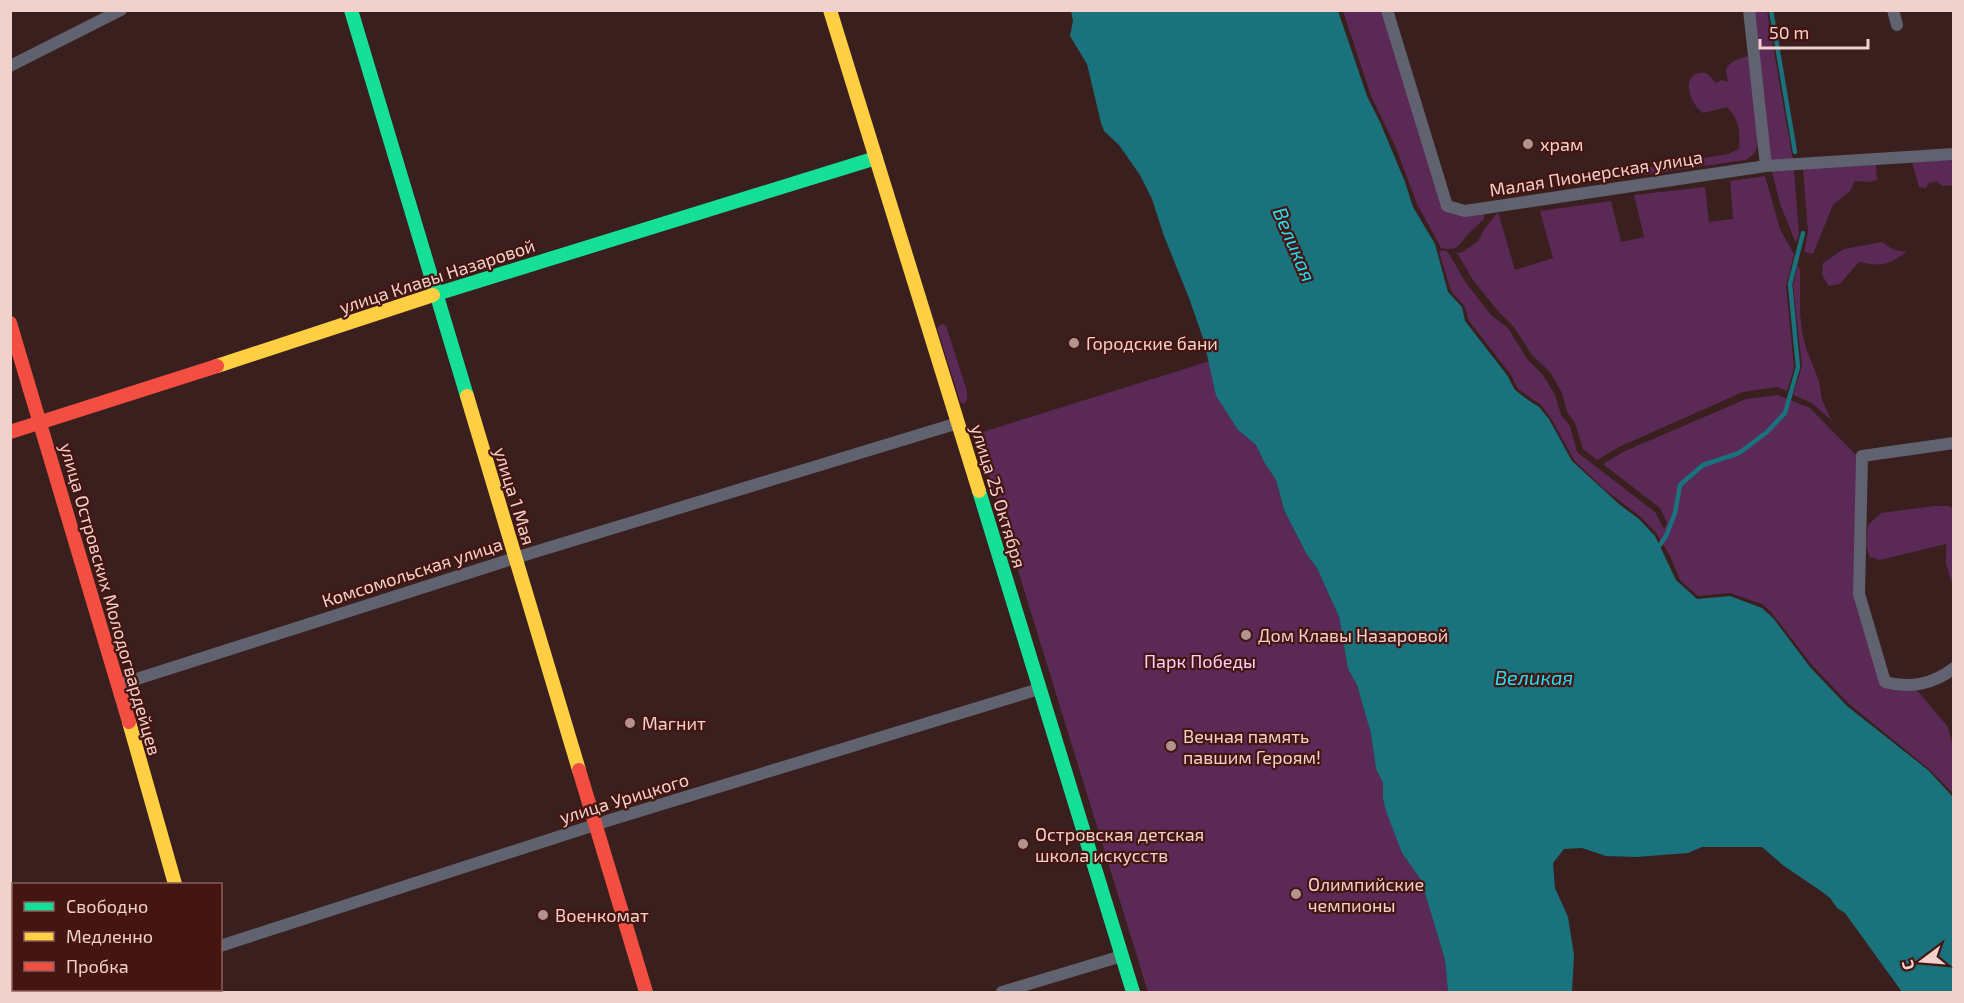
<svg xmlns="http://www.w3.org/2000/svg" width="1964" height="1003" viewBox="0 0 1964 1003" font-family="'Exo 2',sans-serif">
  <rect width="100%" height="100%" fill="#391f1d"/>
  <!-- green -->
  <path fill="#5b2956" d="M1343 11H1383L1444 208 1484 212V219C1479 224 1474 228 1469 233 1458 244 1460 252 1441 248L1417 204 1396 148 1371 96Z
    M1752 11H1767L1793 161 1769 162Z
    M1749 56 1758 140C1758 150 1754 156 1745 160L1629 177 1627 171 1728 154 1739 149C1740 132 1740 120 1727 107L1703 113C1688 102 1679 70 1707 73L1716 83 1722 80 1728 82C1728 81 1726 72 1726 71 1727 62 1742 57 1749 56Z
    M1953 160V185L1942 186 1937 181 1929 183 1926 188 1919 187 1912 162Z
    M1876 165 1877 180 1868 182 1855 181 1850 191 1833 205 1813 254 1804 252 1808 232 1803 169Z
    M1794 170 1799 234 1796 243 1780 204 1772 171Z
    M1765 176 1780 229 1794 254 1786 286 1794 368 1787 391 1777 387 1743 392 1621 446 1597 460 1583 449 1575 423 1567 412 1562 393 1550 372 1532 355 1513 326 1498 311 1473 280 1457 253 1463 252 1478 241 1485 228 1498 212 1515 270 1553 258 1540 211 1611 201 1621 242 1644 237 1634 195 1705 187 1709 222 1733 219 1730 181Z
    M1882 242 1894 250 1907 252C1888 265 1882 267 1859 262L1840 284 1829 286 1822 275 1823 263 1844 249Z
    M1443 250 1448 252 1466 283 1491 315 1508 328 1527 359 1543 375 1555 395 1561 415 1570 426 1577 452 1655 512 1664 529 1667 523 1660 508 1603 464 1625 451 1746 399 1778 395 1810 408 1859 458 1856 594 1882 684 1916 689 1948 727 1953 747V793L1929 769 1848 703 1812 665 1771 612 1762 604 1730 593 1698 596 1680 580 1670 556 1657 534 1641 517 1604 489 1574 460 1551 418 1541 405 1518 389 1511 375 1469 321 1465 307 1451 291 1439 252Z
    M1798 264 1800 271V311L1802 332 1806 348 1819 381 1822 400 1832 421 1812 403 1793 395 1802 366 1793 285Z
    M942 324 946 326 967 391V399L964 404 960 401 937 328Z
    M1210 361 1216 396 1238 430 1256 445 1264 462 1276 480 1284 510 1307 555 1317 568 1339 617 1348 669 1357 685 1371 734 1376 769 1383 783V799L1402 853 1421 880 1445 960 1448 992H1148L976 434Z
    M1934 506H1948L1953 508V586L1946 564V544L1880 560 1870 557 1866 547 1868 525 1881 513Z"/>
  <!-- water -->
  <path fill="#1a727d" d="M1071 11H1338L1367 96 1380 122 1405 182 1413 207 1435 244 1448 292 1462 307 1465 321 1507 375 1515 390 1528 400 1539 407 1549 419 1572 461 1620 505 1639 519 1655 536 1676 580 1697 599 1730 596 1762 608 1773 618 1810 667 1847 706 1928 770 1953 797V992H1902L1845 913 1837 908 1830 898 1821 891 1784 866 1762 847H1702L1688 853 1636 857 1606 856 1582 848 1564 849 1553 863 1555 888 1568 917 1574 955 1572 992H1448L1445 960 1421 880 1402 853 1386 811 1383 799V783L1376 769 1371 734 1357 685 1348 669 1339 617 1317 568 1307 555 1284 510 1276 480 1264 462 1256 445 1238 430 1216 396 1204 341 1189 298 1164 236 1152 199 1140 175 1119 145 1104 131 1101 123 1087 64 1070 36 1073 21Z"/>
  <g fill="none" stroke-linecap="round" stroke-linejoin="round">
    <!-- stream -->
    <path stroke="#1a727d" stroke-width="4.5" d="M1771 10 1795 152
      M1660 545 1666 536 1675 513 1680 485 1703 465 1739 453 1767 432 1785 413 1798 367 1790 284 1803 233"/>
    <!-- street -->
    <path stroke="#60626f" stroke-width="12" d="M1387 10 1447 206 1465 211 1766 166 1954 154
      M1749 10 1766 166
      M1893 10 1897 25
      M10 66 121 10
      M1954 443 1862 456 1859 594 1885 682C1909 689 1934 684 1954 668
      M118 685 515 558 958 423
      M220 946 610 820 1039 689
      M1002 992 1122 956"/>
    <!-- fast -->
    <path stroke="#16e098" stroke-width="14" d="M351 10 467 396
      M433 295 876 158
      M979 491 1133 992"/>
    <!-- slow -->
    <path stroke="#ffcf43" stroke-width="14" d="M830 10 979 491
      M217 366 433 295
      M467 396 579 770
      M129 722 175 884
      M206 990 207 992"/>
    <!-- jam -->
    <path stroke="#f24e42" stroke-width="14" d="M10 323 129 722
      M10 432 217 366
      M579 770 646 992"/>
  </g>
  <!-- markers -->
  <g fill="#b1938f" stroke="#451511" stroke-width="2">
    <circle cx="1528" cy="144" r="6"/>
    <circle cx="1074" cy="343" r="6"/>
    <circle cx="1246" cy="635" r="6"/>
    <circle cx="630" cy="723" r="6"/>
    <circle cx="1171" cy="746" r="6"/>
    <circle cx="1023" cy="844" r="6"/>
    <circle cx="1296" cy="894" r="6"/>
    <circle cx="543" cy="915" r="6"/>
  </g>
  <g text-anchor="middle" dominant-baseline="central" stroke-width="4.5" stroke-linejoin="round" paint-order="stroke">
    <!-- poi labels -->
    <g font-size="18" fill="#f1d1cc" stroke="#451511" text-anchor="start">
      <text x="1540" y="144">храм</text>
      <text x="1086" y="343">Городские бани</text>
      <text x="1258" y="635">Дом Клавы Назаровой</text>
      <text x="642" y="723">Магнит</text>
      <text x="1183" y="736">Вечная память<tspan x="1183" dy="21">павшим Героям!</tspan></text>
      <text x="1035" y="834">Островская детская<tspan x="1035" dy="21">школа искусств</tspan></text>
      <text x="1308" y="884">Олимпийские<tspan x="1308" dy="21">чемпионы</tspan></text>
      <text x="555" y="915">Военкомат</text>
    </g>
    <!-- street labels -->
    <g font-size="18" fill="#f1d1cc" stroke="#451511">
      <text transform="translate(1596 173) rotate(-9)">Малая Пионерская улица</text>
      <text transform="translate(437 276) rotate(-18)">улица Клавы Назаровой</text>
      <text transform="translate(515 496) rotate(73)">улица 1 Мая</text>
      <text transform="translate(999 496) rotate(73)">улица 25 Октября</text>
      <text transform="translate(412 572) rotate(-18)">Комсомольская улица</text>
      <text transform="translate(111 599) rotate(74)">улица Островских Молодогвардейцев</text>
      <text transform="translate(624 798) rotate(-17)">улица Урицкого</text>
    </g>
    <!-- park labels -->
    <g font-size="18" fill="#fecdfb" stroke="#451511">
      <text x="1200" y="661">Парк Победы</text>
    </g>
    <!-- water labels -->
    <g font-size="20" font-style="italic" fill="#25def4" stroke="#451511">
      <text transform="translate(1295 244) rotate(67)">Великая</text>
      <text x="1534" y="677">Великая</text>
    </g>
  </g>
  <!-- border -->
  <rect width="1964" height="1003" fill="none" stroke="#f1d1cc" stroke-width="24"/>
  <!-- legend -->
  <rect x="12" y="883" width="210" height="108" fill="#451511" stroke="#8a605c" stroke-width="1.5"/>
  <rect x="24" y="902" width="30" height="9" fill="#16e098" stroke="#8a605c" stroke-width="1.5"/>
  <text x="66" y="913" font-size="18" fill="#f1d1cc">Свободно</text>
  <rect x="24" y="932" width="30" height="9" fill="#ffcf43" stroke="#8a605c" stroke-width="1.5"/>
  <text x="66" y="943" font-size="18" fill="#f1d1cc">Медленно</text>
  <rect x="24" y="962" width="30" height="9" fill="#f24e42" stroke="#8a605c" stroke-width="1.5"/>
  <text x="66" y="973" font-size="18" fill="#f1d1cc">Пробка</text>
  <!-- north arrow -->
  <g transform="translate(1922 961) rotate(254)" stroke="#451511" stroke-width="4.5" paint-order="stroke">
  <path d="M0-4.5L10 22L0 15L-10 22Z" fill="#f1d1cc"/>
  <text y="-9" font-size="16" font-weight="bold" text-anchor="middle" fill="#f1d1cc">С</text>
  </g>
  <!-- scale -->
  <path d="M1760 39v9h108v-9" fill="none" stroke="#f1d1cc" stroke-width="3"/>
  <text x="1769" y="39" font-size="18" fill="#f1d1cc" stroke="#451511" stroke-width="4.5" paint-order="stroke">50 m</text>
</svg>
